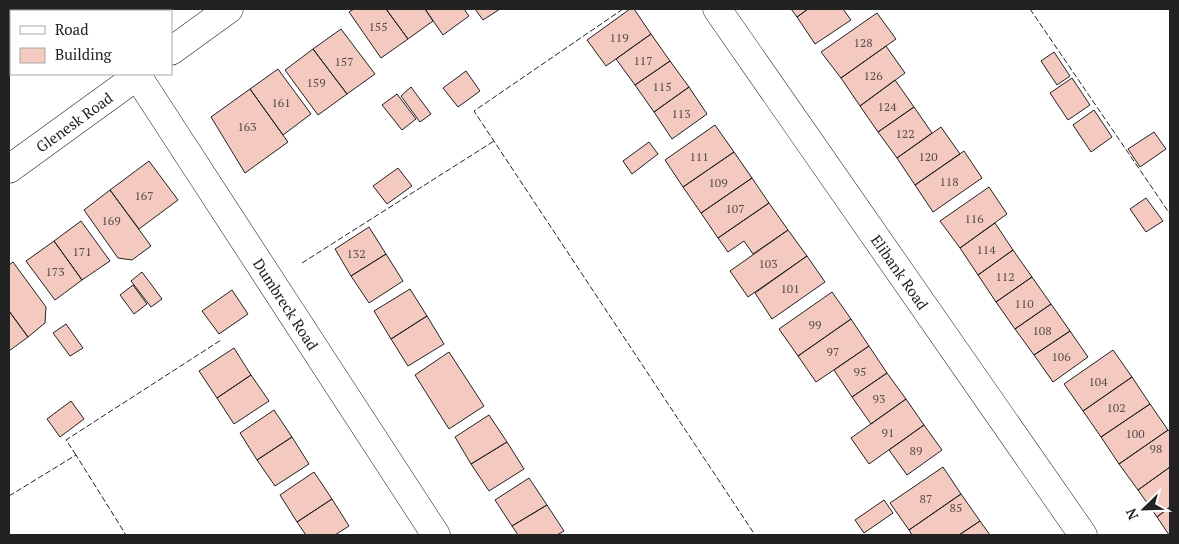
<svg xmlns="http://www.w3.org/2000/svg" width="1179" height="544" viewBox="0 0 1179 544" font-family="'PT Serif',serif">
  <rect width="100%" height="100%" fill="#fff"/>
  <!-- building -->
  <path fill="#f3c9c0" stroke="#222" d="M9 9H41L43 11H11V42L9 39Z
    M354 9H386L408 39 381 58 349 12Z
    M386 9H425L433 21 408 39Z
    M425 9H464L469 16 443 35Z
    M475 9H500L483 20Z
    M630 9H634L651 34 606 66 587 40Z
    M791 9H808L797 17Z
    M808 9H843L851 20 815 44 797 17Z
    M877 13 896 39 841 78 821 52Z
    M341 29 375 74 347 94 313 49Z
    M651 34 670 61 635 85 616 59Z
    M9 39 11 42V60L9 62Z
    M886 46 905 73 860 106 841 78Z
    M313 49 347 94 318 115 285 70Z
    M1054 52 1070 76 1057 85 1041 61Z
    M670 61 689 87 654 112 635 85Z
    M278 69 311 114 283 135 250 89Z
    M466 71 480 91 458 107 443 88Z
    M1072 78 1090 105 1068 120 1050 93Z
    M895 80 914 107 878 132 860 106Z
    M411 87 431 114 420 122 401 96Z
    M689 87 707 114 672 139 654 112Z
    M250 89 288 142 245 173 211 117Z
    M397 94 416 119 402 130 382 105Z
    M914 107 932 133 897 158 878 132Z
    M1094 110 1112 137 1091 152 1073 125Z
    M715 125 734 152 683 187 665 160Z
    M941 127 960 154 915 185 897 158Z
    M1154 132 1166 149 1140 167 1128 149Z
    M649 142 658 154 632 174 623 161Z
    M964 151 982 178 933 212 915 185Z
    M734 152 752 178 701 213 683 187Z
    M149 161 178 200 139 229 110 190Z
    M398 168 412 186 387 204 373 186Z
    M752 178 769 203 718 238 701 213Z
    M989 187 1007 214 960 248 940 221Z
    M110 190 151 246 132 260 118 258 84 210Z
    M1146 198 1163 221 1146 232 1130 209Z
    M769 203 788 230 753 254 744 241 728 252 718 238Z
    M81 221 110 261 82 280 54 241Z
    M995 223 1013 250 978 275 960 248Z
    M369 227 386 254 351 276 335 249Z
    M788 230 807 256 748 297 730 271Z
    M54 241 82 280 55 300 26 261Z
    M1013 250 1032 277 996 302 978 275Z
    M386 254 403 281 369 303 351 276Z
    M807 256 825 282 772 319 755 293Z
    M13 262 46 307 45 323 28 337 9 311V265Z
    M142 272 162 299 151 307 131 281Z
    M1032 277 1051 304 1015 329 996 302Z
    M133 285 147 304 134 314 120 295Z
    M410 289 427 316 391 339 374 311Z
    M232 290 248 314 219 334 202 311Z
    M832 292 851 319 798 356 779 329Z
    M1051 304 1070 331 1034 355 1015 329Z
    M9 311 28 337 9 351Z
    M427 316 444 344 408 366 391 339Z
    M851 319 869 346 816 382 798 356Z
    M66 324 83 348 70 356 53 333Z
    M1070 331 1088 357 1053 382 1034 355Z
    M869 346 887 373 852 397 834 370Z
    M234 348 251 375 217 398 199 371Z
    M1113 350 1132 377 1083 411 1064 384Z
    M449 352 484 406 449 429 415 375Z
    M887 373 906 399 871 424 852 397Z
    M251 375 269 401 234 424 217 398Z
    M1132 377 1150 404 1101 437 1083 411Z
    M906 399 924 425 869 464 851 438Z
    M71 401 84 419 60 437 47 419Z
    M1150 404 1168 430 1119 464 1101 437Z
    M274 410 292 437 257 460 240 433Z
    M489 415 507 442 471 464 455 437Z
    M924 425 942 450 907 475 889 450Z
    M1168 430 1170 432V467L1138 490 1119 464Z
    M292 437 309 464 275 486 257 460Z
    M507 442 524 469 489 491 471 464Z
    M943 467 961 494 909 530 890 503Z
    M1170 467V507L1157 517 1138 490Z
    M314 472 332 499 297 522 280 495Z
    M529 478 547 505 512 526 495 500Z
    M961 494 980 521 959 535H912L909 530Z
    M332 499 349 526 335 535H306L297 522Z
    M884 500 893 513 864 533 855 520Z
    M547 505 564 531 557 535H518L512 526Z
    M1170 507V535H1169L1157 517Z
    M980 521 990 535H959Z"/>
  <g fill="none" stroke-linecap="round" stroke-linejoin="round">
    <!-- minor casing -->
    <g stroke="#222" stroke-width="29">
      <path id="minor" d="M89 9 90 11
        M717 9 1083 535
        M171 51 229 9
        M136 74 436 535
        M9 169 140 74"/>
    </g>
    <!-- minor -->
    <use href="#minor" stroke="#fff" stroke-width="28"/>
    <!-- fence -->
    <path stroke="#222" stroke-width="1" stroke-dasharray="6 2.5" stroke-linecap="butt" d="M623 9 474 111 755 535
      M1030 9 1170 214
      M302 263 494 141
      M76 455 66 440 221 340
      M9 496 76 455 126 535"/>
  </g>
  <g text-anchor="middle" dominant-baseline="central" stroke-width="4" stroke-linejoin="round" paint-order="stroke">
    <!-- number labels -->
    <g font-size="12" fill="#564c4a">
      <text x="378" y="26">155</text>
      <text x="619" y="37">119</text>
      <text x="863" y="42">128</text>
      <text x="643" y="60">117</text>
      <text x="344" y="61">157</text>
      <text x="873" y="75">126</text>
      <text x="316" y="82">159</text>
      <text x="662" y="86">115</text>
      <text x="281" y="102">161</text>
      <text x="887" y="106">124</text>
      <text x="681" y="113">113</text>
      <text x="247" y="126">163</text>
      <text x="905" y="133">122</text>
      <text x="699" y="156">111</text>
      <text x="928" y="156">120</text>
      <text x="949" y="181">118</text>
      <text x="718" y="182">109</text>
      <text x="144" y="195">167</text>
      <text x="735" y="208">107</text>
      <text x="974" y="218">116</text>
      <text x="111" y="220">169</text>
      <text x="986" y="249">114</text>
      <text x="82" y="251">171</text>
      <text x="356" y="253">132</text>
      <text x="768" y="263">103</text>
      <text x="55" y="271">173</text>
      <text x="1005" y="276">112</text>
      <text x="790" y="288">101</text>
      <text x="1024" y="303">110</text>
      <text x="815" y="324">99</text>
      <text x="1042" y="330">108</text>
      <text x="833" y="351">97</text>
      <text x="1061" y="356">106</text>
      <text x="860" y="371">95</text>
      <text x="1098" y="381">104</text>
      <text x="879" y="398">93</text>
      <text x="1116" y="407">102</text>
      <text x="888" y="432">91</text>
      <text x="1135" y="433">100</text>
      <text x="1156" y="448">98</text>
      <text x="916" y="450">89</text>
      <text x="926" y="498">87</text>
      <text x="956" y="507">85</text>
    </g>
    <!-- street labels -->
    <g font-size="15" fill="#222" stroke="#fff">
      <text transform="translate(74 122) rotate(-36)">Glenesk Road</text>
      <text transform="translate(900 272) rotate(55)">Elibank Road</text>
      <text transform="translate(286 304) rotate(57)">Dumbreck Road</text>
    </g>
  </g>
  <!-- border -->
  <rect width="1179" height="544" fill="none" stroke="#222222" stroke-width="20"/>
  <!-- legend -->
  <rect x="10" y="10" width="162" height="65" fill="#ffffff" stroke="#a7a7a7"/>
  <rect x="20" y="26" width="25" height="8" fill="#ffffff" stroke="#a7a7a7"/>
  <text x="55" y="35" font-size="15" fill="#222222">Road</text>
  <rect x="20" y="48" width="25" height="15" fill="#f3c9c0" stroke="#a7a7a7"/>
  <text x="55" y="60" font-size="15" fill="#222222">Building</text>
  <!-- north arrow -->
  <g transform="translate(1144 509) rotate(247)" stroke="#ffffff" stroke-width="4" paint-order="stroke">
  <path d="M0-4L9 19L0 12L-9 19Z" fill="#222222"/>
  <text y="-8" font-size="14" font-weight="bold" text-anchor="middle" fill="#222222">N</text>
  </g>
</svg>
